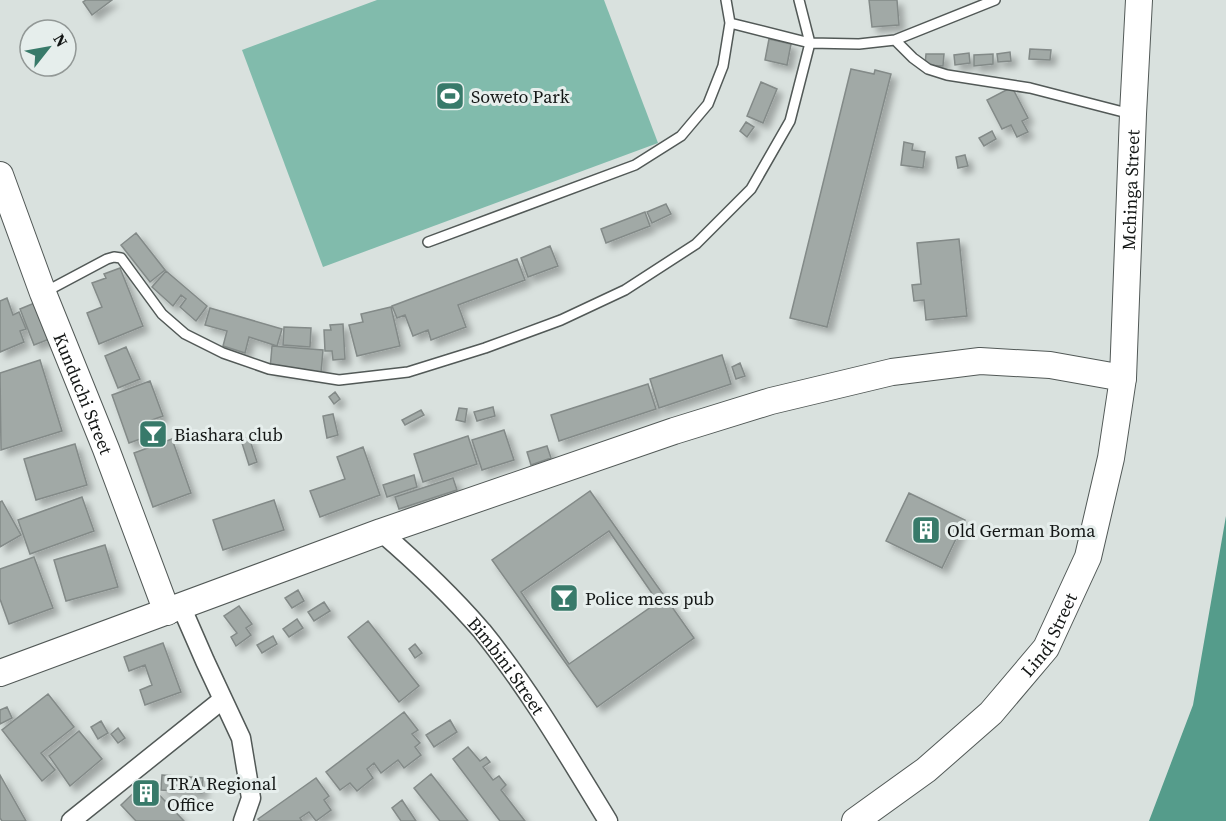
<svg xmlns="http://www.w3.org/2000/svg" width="1226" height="821" viewBox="0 0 1226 821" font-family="'Source Serif 4',serif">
  <defs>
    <filter id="shadow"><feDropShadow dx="5.5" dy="5.5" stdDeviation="3" flood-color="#0004"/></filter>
  </defs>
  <rect width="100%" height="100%" fill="#d9e1de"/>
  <!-- green -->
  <path fill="#81bbac" d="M377 0H604L658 143 323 267 242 50Z"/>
  <!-- water -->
  <path fill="#559c8b" d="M1226 516V821H1149L1193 705Z"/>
  <!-- building -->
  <path fill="#a1a9a6" stroke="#838a88" stroke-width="1.5" fill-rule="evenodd" filter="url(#shadow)" d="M86 0H112L92 15 83 2Z
    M869 0H897L899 25 872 27Z
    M769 39 791 44 787 65 765 60Z
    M1030 49 1051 50 1050 60 1029 59Z
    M1010 52 1011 61 998 62 997 54Z
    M969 53 970 63 955 65 954 55Z
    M926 54H944L943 66 925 65Z
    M993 54V64L974 66V55Z
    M851 69 874 74 875 70 891 74 827 327 790 318Z
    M761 82 777 89 763 123 747 116Z
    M1012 87 1028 118 1022 121 1028 132 1017 137 1011 125 1002 129 987 100Z
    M746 122 754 127 747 137 740 131Z
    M992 131 996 139 984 146 979 138Z
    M904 142 913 144 912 150 925 152 923 168 901 165Z
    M965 155 968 166 958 168 956 157Z
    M666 204 671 214 652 223 647 212Z
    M645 212 650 226 606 243 601 229Z
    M136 233 165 270 150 282 121 245Z
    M959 239 967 316 926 320 924 300 914 301 912 285 921 284 917 243Z
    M550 246 558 266 528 277 521 258Z
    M517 259 525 280 458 305 466 327 431 340 428 330 413 336 405 315 397 318 392 306Z
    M120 268 143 326 99 344 87 313 102 307 92 283 106 278 104 274Z
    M166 271 207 306 196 321 180 307 186 299 181 295 173 306 152 287Z
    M7 298 13 315 19 312 26 329 20 331 24 342 0 352V301Z
    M37 302 52 338 34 345 20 309Z
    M391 307 400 346 357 356 349 325 363 322 361 314Z
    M210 308 282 329 277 346 249 337 245 353 223 346 227 331 205 325Z
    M343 324 345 359 333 360 332 351H325L324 330H331L330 325Z
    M284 327 311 328 310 347 283 345Z
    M272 346 323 350 321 373 270 369Z
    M126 347 140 379 118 388 105 356Z
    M722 355 731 384 659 408 650 379Z
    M40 360 62 431 1 450 0 373Z
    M740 363 745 376 736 379 732 367Z
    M150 381 163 416 141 424 146 437 129 443 112 395Z
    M648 384 656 409 559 441 551 415Z
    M335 392 340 399 334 404 329 397Z
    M493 407 495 416 477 421 474 412Z
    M459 408 467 409 465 422 456 420Z
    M421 410 424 415 405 425 402 420Z
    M333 414 338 435 327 438 323 416Z
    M504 430 514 460 482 470 472 440Z
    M468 436 477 464 423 482 414 454Z
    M249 437 257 462 249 465 241 440Z
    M172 439 191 493 153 507 134 453Z
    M75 444 87 485 36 500 24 459Z
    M547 446 551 458 531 465 527 452Z
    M363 447 380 495 320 517 310 491 345 479 337 457Z
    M414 475 417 487 387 497 383 485Z
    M453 478 457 490 399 509 395 497Z
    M590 491 694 638 597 707 492 560ZM609 531 658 602 569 664 521 592Z
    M909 493 965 520 942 568 886 541Z
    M82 497 94 531 30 554 18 520Z
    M274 500 284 530 223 550 213 520Z
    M2 501 21 535 0 547V502Z
    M105 545 118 587 66 601 54 560Z
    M34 557 53 608 9 624 0 599V569Z
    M298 590 304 601 292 608 285 598Z
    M324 602 330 611 314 621 308 612Z
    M239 606 252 624 246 628 251 635 236 646 231 637 237 633 224 616Z
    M297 619 303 628 289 637 283 629Z
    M368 621 419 686 399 702 348 637Z
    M273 636 277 644 262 653 257 645Z
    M163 643 181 692 145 705 140 690 152 685 145 665 129 671 124 657Z
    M415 644 422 653 415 658 409 649Z
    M48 694 74 727 41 753 55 770 42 781 2 730Z
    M7 707 12 718 0 724V710Z
    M404 712 418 730 412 734 420 743 415 747 421 755 404 768 398 760 381 773 374 763 367 769 373 778 357 791 350 783 340 790 326 772Z
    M450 720 457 732 434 747 426 735Z
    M101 721 108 733 98 739 91 727Z
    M118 728 125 738 118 743 111 734Z
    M79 731 102 759 70 786 49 756Z
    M468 747 480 761 486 757 490 762 483 767 493 780 499 776 506 785 501 790 525 821H500L453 759Z
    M431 774 468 821H440L414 788Z
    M0 775 26 821H2L0 818Z
    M162 775 203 778 202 793 161 790Z
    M316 778 329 796 324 800 331 810 316 821 309 812 300 818 302 821H260L258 819Z
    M146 781 184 821H136L121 805Z
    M402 800 416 821H401L392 808Z"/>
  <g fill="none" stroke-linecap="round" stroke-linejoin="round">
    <!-- lane casing -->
    <g stroke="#525957" stroke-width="12">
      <path id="lane" d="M730 23 810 43 859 44 895 40 995 0
        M895 40 913 58 928 69 947 75 1030 88 1131 114
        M428 242 635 165 681 136 708 104 723 66 730 23 726 0
        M45 292 107 259 114 257 121 258 162 314 185 334 223 353 269 369 339 380 408 372 485 348 561 320 625 290 696 244 751 189 790 121 810 43 799 0"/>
    </g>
    <!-- street casing -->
    <g stroke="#525957" stroke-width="21">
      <g id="street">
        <path id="s1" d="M381 532C417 563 451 595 482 631 530 690 568 756 608 821"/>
        <path d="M181 606 205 661 241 738 251 798 243 821"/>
        <path d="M71 821 222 700"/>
      </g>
    </g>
    <!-- secondary casing -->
    <g stroke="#525957" stroke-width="28">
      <g id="secondary">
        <path id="s2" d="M0 175 43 293 106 449 167 612"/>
        <path d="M0 673 381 532 674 431 771 401 892 372 980 361 1050 365 1123 378"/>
        <path id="s3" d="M855 821 926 770 991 713 1046 648 1088 557 1111 458 1123 378 1133 114 1139 0"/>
      </g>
    </g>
    <!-- lane -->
    <use href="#lane" stroke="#fff" stroke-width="9"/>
    <!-- street -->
    <use href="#street" stroke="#fff" stroke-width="18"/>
    <!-- secondary -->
    <use href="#secondary" stroke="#fff" stroke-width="26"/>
  </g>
  <!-- icons -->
  <defs>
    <g id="stadium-square" transform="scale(1.5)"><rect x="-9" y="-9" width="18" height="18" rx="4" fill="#387a6a" stroke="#e6eeec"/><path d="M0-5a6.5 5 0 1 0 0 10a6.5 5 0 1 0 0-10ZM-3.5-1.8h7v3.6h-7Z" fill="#fff"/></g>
    <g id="bar-square" transform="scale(1.5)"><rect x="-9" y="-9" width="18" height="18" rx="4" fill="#387a6a" stroke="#e6eeec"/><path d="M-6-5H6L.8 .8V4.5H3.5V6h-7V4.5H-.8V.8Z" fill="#fff"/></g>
    <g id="building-square" transform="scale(1.5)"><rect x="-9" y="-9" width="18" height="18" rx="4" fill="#387a6a" stroke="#e6eeec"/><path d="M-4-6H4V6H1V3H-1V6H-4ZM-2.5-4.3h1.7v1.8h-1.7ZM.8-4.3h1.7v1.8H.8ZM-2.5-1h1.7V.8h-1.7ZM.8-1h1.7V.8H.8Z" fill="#fff"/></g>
  </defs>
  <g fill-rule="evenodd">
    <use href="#stadium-square" x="450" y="96"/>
    <use href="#bar-square" x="153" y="434"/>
    <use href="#building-square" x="926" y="530"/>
    <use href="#bar-square" x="564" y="598"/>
    <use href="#building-square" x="146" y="793"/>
  </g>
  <g text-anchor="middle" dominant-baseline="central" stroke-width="6" stroke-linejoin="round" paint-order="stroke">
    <!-- poi labels -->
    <g font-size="18" fill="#131615" stroke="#e6eeec" text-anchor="start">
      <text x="471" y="96">Soweto Park</text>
      <text x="174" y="434">Biashara club</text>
      <text x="947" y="530">Old German Boma</text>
      <text x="585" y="598">Police mess pub</text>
      <text x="167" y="783">TRA Regional<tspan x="167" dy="21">Office</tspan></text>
    </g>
    <!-- street labels -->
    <g font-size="18" fill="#131615" stroke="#e6eeec">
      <text stroke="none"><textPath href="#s3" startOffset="730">Mchinga Street</textPath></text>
      <text stroke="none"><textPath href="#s2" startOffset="234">Kunduchi Street</textPath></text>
      <text stroke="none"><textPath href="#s3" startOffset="272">Lindi Street</textPath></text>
      <text stroke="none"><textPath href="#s1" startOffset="184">Bimbini Street</textPath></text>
    </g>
  </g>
  <!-- north arrow -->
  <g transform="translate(48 48) rotate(59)"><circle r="28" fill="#e6eeec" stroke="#929896" stroke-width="1.5"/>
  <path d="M0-4.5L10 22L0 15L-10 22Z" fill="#387a6a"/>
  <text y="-9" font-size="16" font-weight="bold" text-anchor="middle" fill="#131615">N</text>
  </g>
</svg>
